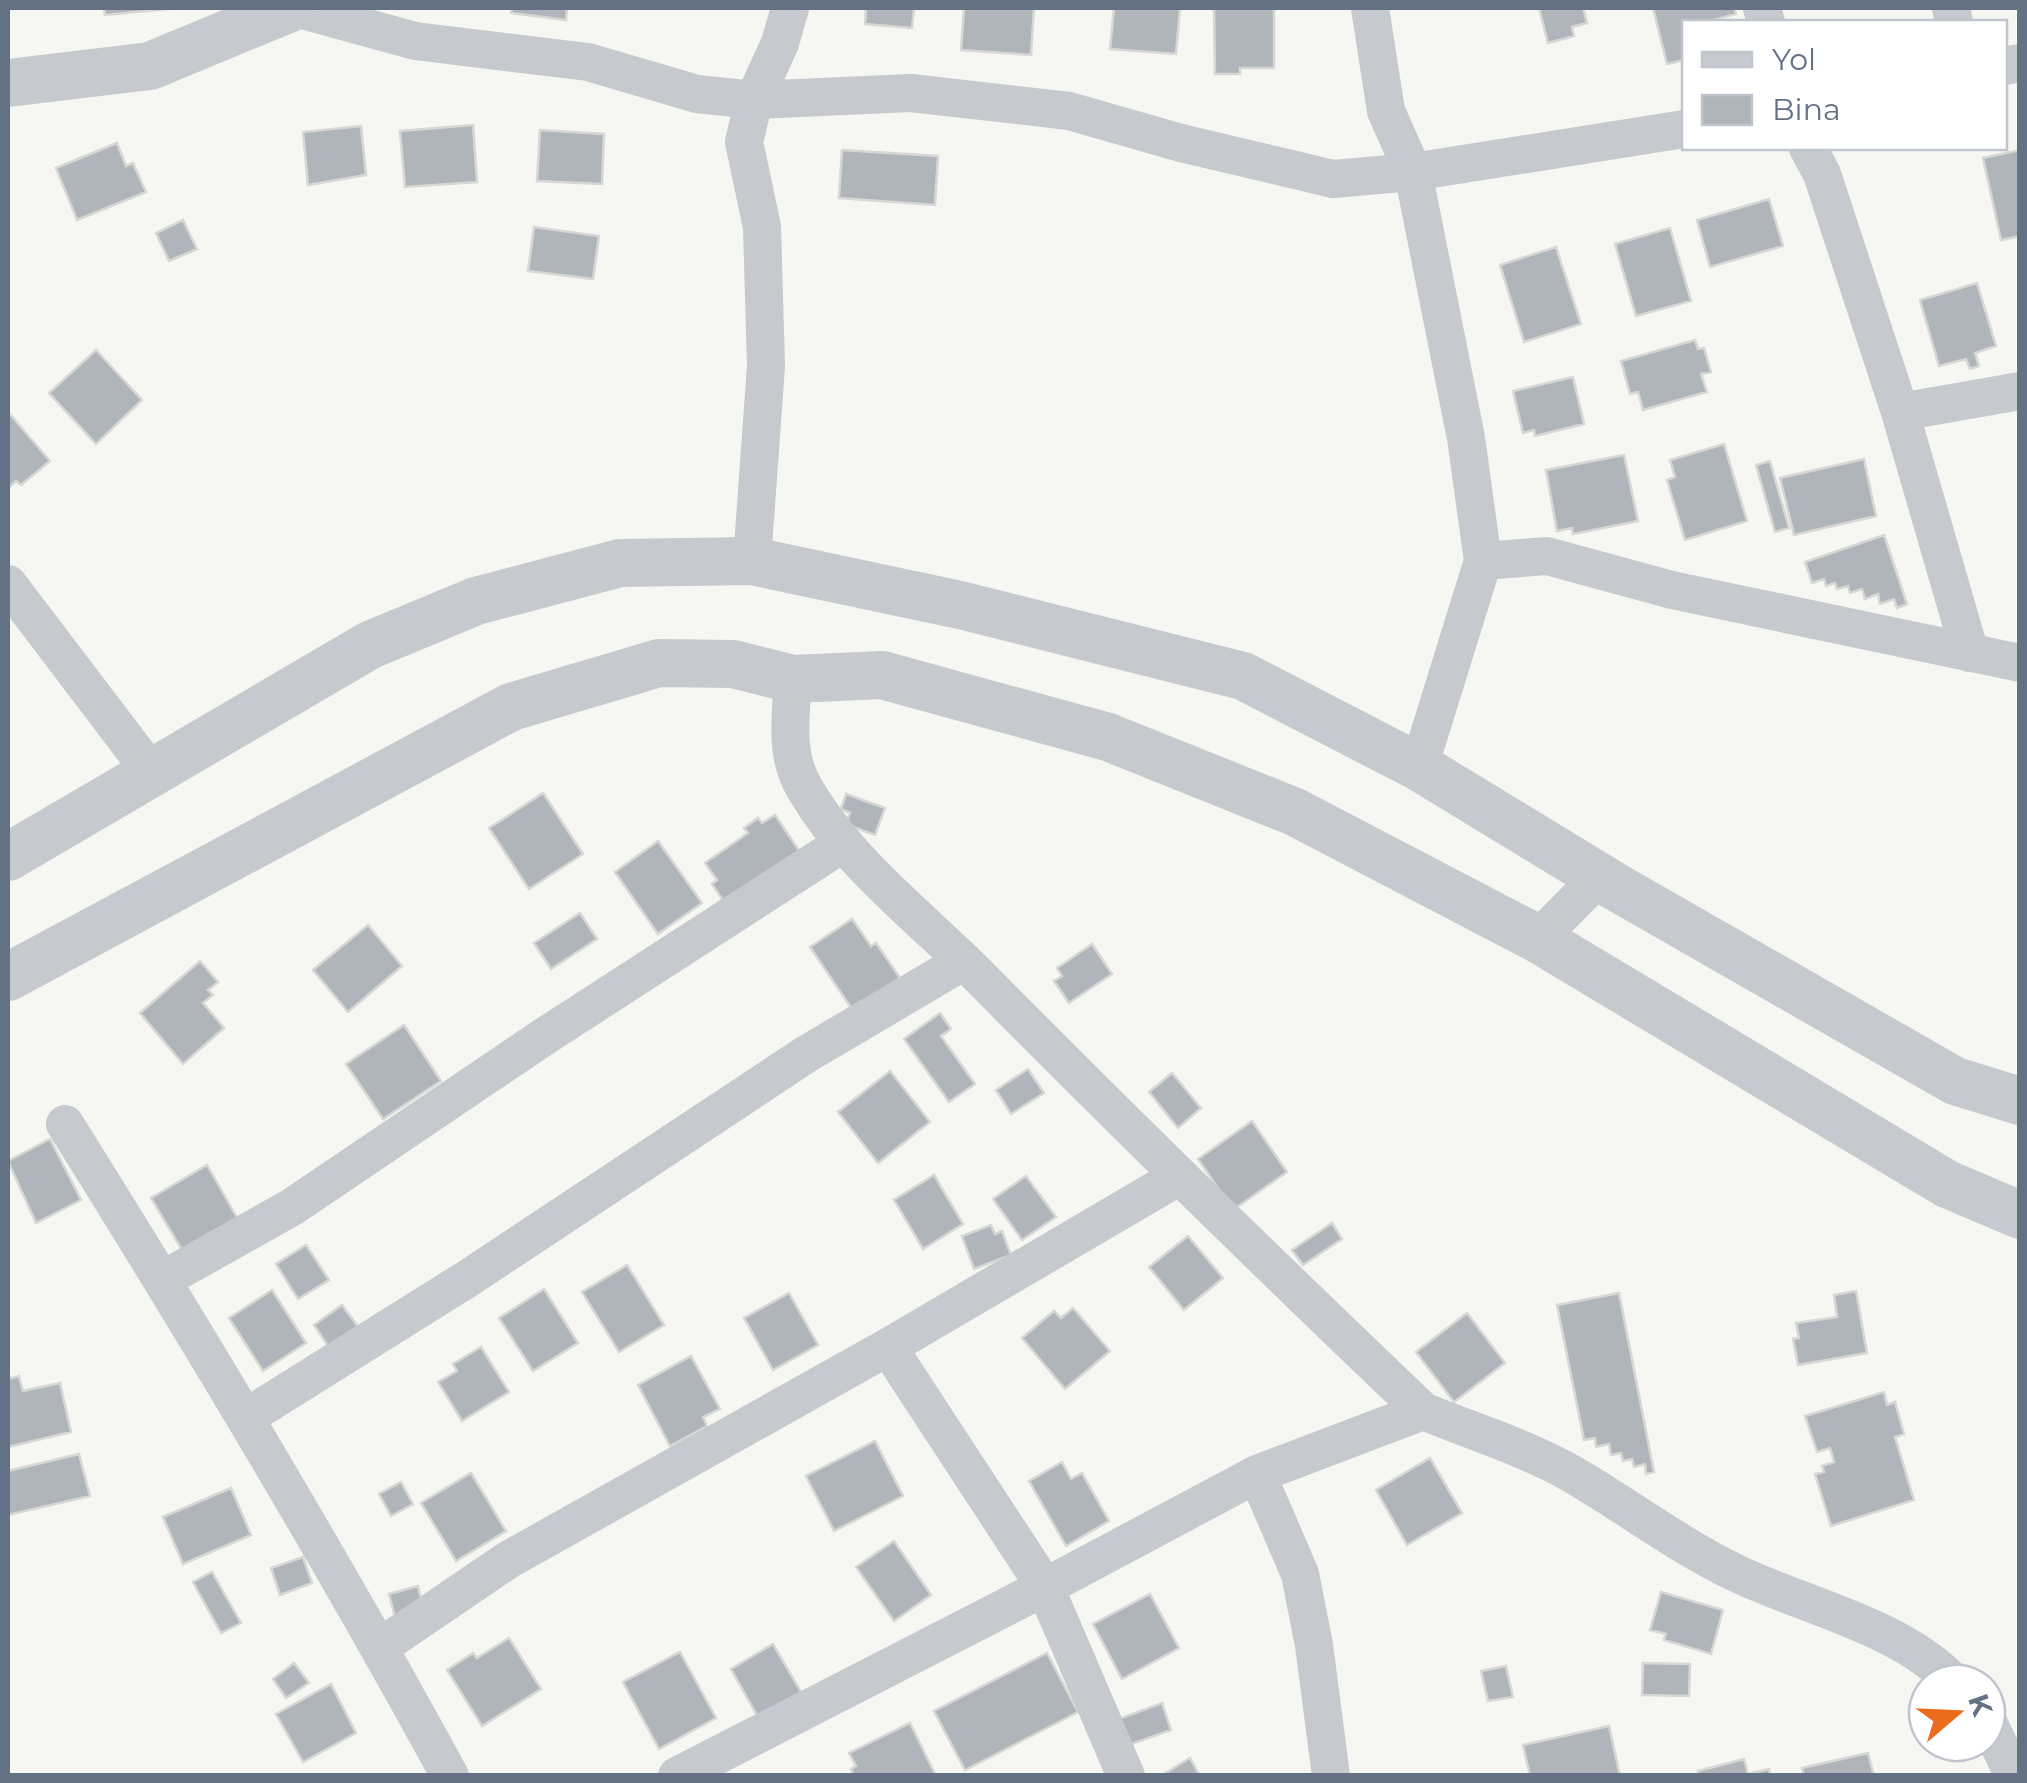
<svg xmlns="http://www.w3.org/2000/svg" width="2027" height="1783" viewBox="0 0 2027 1783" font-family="Montserrat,sans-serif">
  <rect width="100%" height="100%" fill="#f6f6f3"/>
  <!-- building -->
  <path fill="#afb5bb" stroke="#d7d8d5" stroke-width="2.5" d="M104 8H178L105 15Z
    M512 8H567L566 20 511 13Z
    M866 8H914L912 28 865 24Z
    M964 8H1034L1031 55 961 50Z
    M1114 8H1180L1176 54 1110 49Z
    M1214 8 1274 9V68H1240V74H1215Z
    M1539 8H1583L1587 23 1572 27 1574 36 1548 43Z
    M1653 8H1734L1736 14 1713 20 1714 22H1684V60L1667 64Z
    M473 125 477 182 405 187 400 131Z
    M361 126 366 175 308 185 303 132Z
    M540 130 604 134 602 184 537 181Z
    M117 143 126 166 133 163 146 192 77 220 56 168Z
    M842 150 938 156 935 205 839 198Z
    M2020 150V236L2001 240 1983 158Z
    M1769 199 1783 246 1710 267 1697 220Z
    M183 220 197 249 169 261 156 233Z
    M534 227 599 236 593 279 528 271Z
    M1670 228 1691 301 1636 316 1615 244Z
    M1556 247 1581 324 1524 342 1500 265Z
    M1977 283 1996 346 1975 353 1979 366 1970 369 1966 359 1939 366 1920 300Z
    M1695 340 1698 349 1704 348 1711 372 1701 374 1707 392 1643 410 1638 392 1630 394 1621 361Z
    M96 350 142 400 96 444 49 393Z
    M1573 377 1584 424 1535 436 1534 430 1523 433 1513 391Z
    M8 412 50 461 21 485 16 481 8 488Z
    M1724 444 1747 521 1685 540 1667 480 1675 477 1670 460Z
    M1624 455 1638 521 1573 534 1572 528 1557 531 1546 470Z
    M1864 459 1876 516 1794 535 1780 478Z
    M1770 461 1789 528 1775 532 1756 465Z
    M1884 535 1907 604 1897 608 1894 599 1880 604 1878 594 1865 599 1862 589 1850 593 1848 586 1837 589 1835 583 1826 586 1824 579 1812 583 1805 562Z
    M543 793 583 854 529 889 489 828Z
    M846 794 885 808 875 835 845 824 850 813 841 809Z
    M775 815 804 858 729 909 712 884 717 880 705 863 748 833 744 828 758 818 762 823Z
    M658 841 702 903 658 934 615 872Z
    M580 913 597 939 551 969 534 943Z
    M852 919 871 946 876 943 900 978 852 1009 810 947Z
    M368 925 402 966 348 1012 313 970Z
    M1092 944 1112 974 1069 1003 1054 981 1062 976 1057 968Z
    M200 961 218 982 208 990 213 995 203 1003 224 1028 183 1064 140 1013Z
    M940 1013 951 1029 941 1036 975 1084 949 1102 904 1039Z
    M404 1025 441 1081 383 1119 346 1064Z
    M1028 1069 1044 1093 1011 1114 996 1090Z
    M890 1071 930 1122 878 1163 838 1112Z
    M1172 1073 1201 1108 1178 1128 1149 1092Z
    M1252 1121 1287 1172 1233 1210 1198 1159Z
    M50 1139 81 1200 36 1223 8 1161Z
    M207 1165 240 1223 185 1255 151 1198Z
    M934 1175 963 1224 923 1249 894 1200Z
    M1026 1176 1056 1217 1022 1240 993 1199Z
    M1332 1223 1342 1239 1303 1265 1292 1250Z
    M991 1225 995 1234 1002 1231 1011 1255 974 1269 962 1236Z
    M1188 1236 1223 1278 1184 1310 1149 1267Z
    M306 1245 329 1280 298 1299 276 1264Z
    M627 1265 664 1325 619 1352 582 1292Z
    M544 1289 578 1343 533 1371 499 1318Z
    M272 1290 306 1343 263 1371 229 1318Z
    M1856 1291 1867 1353 1798 1365 1793 1339 1799 1338 1796 1323 1837 1317 1834 1295Z
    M789 1293 818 1345 773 1370 744 1318Z
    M1619 1293 1654 1472 1646 1474 1645 1464 1634 1467 1632 1459 1623 1461 1621 1453 1611 1455 1609 1444 1596 1447 1595 1438 1584 1440 1557 1305Z
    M342 1305 359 1328 330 1349 314 1325Z
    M1073 1308 1110 1351 1065 1389 1022 1338 1054 1311 1061 1318Z
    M1467 1313 1505 1363 1454 1402 1416 1352Z
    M481 1347 509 1392 462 1421 438 1382 457 1371 453 1364Z
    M691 1356 720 1409 703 1417 707 1426 670 1446 638 1385Z
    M19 1376 23 1391 60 1383 71 1432 8 1447V1379Z
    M1884 1392 1887 1405 1895 1402 1904 1434 1895 1437 1914 1500 1831 1526 1815 1474 1824 1472 1822 1466 1834 1462 1830 1448 1817 1452 1805 1416Z
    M875 1441 903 1496 834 1531 806 1476Z
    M79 1454 90 1496 8 1515V1471Z
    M1430 1458 1462 1513 1407 1545 1376 1490Z
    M1062 1462 1071 1479 1082 1473 1109 1521 1066 1546 1029 1481Z
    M471 1473 506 1531 456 1561 421 1503Z
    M401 1482 413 1504 391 1516 379 1494Z
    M231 1488 251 1535 183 1564 163 1517Z
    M894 1541 931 1595 894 1621 856 1567Z
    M303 1557 312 1583 280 1595 271 1568Z
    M212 1572 241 1623 221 1633 193 1582Z
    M418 1586 423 1609 395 1617 389 1594Z
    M1661 1592 1723 1610 1711 1654 1664 1640 1666 1634 1650 1630Z
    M1150 1594 1179 1648 1122 1679 1093 1624Z
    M509 1638 541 1689 482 1726 447 1670 473 1653 477 1658Z
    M773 1644 801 1692 758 1717 731 1669Z
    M680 1652 716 1718 659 1749 623 1682Z
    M1047 1653 1078 1712 965 1770 934 1711Z
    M294 1663 309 1683 286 1698 273 1679Z
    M1643 1663 1690 1664 1689 1696 1642 1695Z
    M1506 1666 1513 1697 1488 1701 1481 1671Z
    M331 1684 356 1733 303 1762 276 1714Z
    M1162 1703 1171 1730 1126 1746 1116 1720Z
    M910 1723 936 1776H854L851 1769 856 1766 849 1753Z
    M1609 1726 1620 1776H1530L1523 1745Z
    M1868 1753 1874 1776H1804L1802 1768Z
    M1190 1758 1200 1776H1161Z
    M1744 1759 1748 1774 1769 1769 1770 1776H1699L1698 1771Z"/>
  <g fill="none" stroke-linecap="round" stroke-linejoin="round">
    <!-- minor -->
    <path stroke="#c6c9cd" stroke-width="38" d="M295 8 415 41 588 62 697 94 754 100 744 142 762 227 766 366 752 561
      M790 8 780 43 754 100 911 93 1069 111 1181 143 1333 179 1413 172 1684 129
      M1370 8 1386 111 1413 172 1466 438 1483 561 1419 767
      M1762 8 1766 22
      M1951 8 1954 22
      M2004 66 2020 63
      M1808 148 1822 174 1900 412 1970 653
      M1900 412 2020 391
      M1483 561 1547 556 1672 590 2020 663
      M8 584 151 772
      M1538 939 1599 877
      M65 1124C199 1338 329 1554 450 1776
      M162 1280 292 1207 545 1036 842 844
      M888 1347 1045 1587 1126 1776
      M1423 1411C1471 1431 1527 1448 1572 1474 1627 1506 1678 1545 1736 1573 1804 1606 1901 1626 1954 1683
      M245 1418 467 1279 805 1055 964 961
      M1257 1474 1300 1574 1314 1645 1331 1776
      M380 1647 508 1560 888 1347 1178 1177
      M1987 1720 2014 1776
      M677 1776 1045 1587 1257 1474 1423 1411C1273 1268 1125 1124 980 977 920 917 848 863 805 789 784 755 791 717 793 679"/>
    <!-- tertiary -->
    <path stroke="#c6c9cd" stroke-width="48" d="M8 83 150 66 290 8
      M8 857 370 645 476 601 620 563 752 561 960 605 1243 676 1419 767 1616 887 1955 1081 2020 1101
      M8 977 511 707 659 663 733 664 793 679 882 675 1108 737 1295 812 1538 939 1947 1184 2020 1215"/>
  </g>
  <!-- border -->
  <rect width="2027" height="1783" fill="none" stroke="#647185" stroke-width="20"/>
  <!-- legend -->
  <rect x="1682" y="20" width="325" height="130" fill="#ffffff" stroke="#c1c6ce" stroke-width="2.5"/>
  <rect x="1702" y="52" width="50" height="15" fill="#c6c9cd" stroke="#c1c6ce" stroke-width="2.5"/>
  <text x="1772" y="70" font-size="30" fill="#647185">Yol</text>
  <rect x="1702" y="95" width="50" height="30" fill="#afb5bb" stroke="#c1c6ce" stroke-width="2.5"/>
  <text x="1772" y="120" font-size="30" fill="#647185">Bina</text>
  <!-- north arrow -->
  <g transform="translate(1957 1713) rotate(71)"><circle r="48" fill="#ffffff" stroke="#c1c6ce" stroke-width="2.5"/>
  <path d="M0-8L18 38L0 25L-18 38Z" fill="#ec6c1d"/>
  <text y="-15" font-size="28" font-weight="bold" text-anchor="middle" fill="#647185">K</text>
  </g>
</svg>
